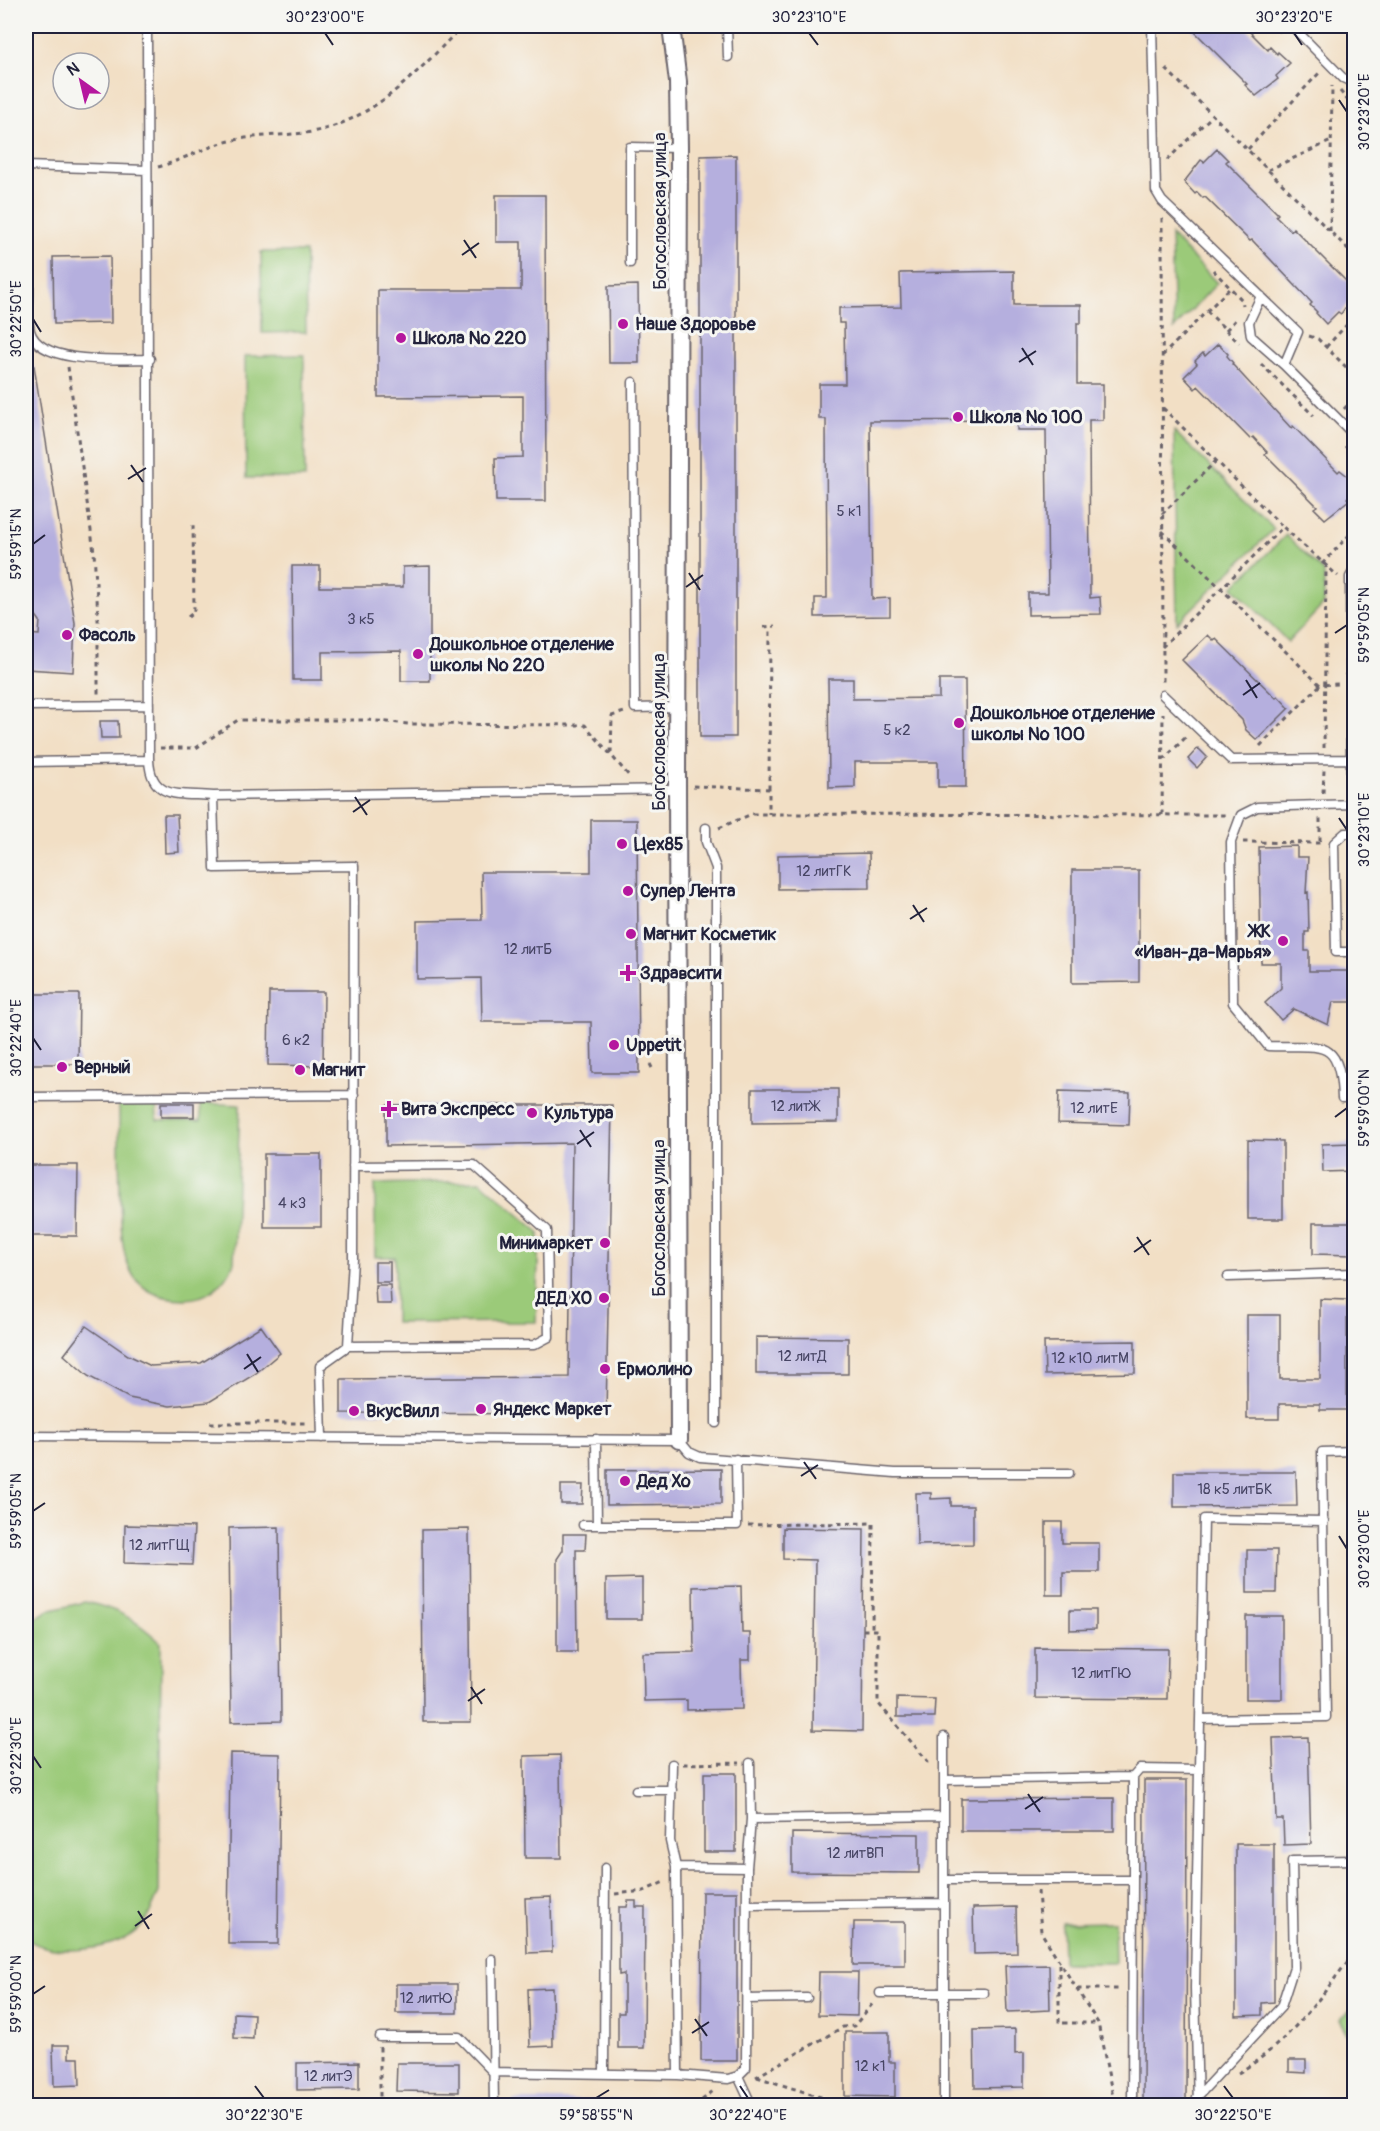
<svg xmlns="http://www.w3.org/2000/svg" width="1380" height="2131" viewBox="0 0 1380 2131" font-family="Pangolin,sans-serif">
  <rect width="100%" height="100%" fill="#f6f6f2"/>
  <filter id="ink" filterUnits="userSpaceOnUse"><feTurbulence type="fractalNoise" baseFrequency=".0167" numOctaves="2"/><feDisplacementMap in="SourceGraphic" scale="12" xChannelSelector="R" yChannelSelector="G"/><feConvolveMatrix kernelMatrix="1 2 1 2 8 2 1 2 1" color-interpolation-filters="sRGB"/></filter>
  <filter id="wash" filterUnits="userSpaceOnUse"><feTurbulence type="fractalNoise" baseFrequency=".008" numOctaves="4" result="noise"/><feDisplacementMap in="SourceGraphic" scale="24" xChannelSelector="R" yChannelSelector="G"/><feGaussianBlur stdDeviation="1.35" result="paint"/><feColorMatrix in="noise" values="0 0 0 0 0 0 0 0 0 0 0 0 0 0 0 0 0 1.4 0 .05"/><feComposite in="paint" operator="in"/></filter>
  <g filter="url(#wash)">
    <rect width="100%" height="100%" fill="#f2dfc5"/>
    <!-- green -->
    <path fill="#9bca79" stroke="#5e765a" stroke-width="1.5" d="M1171 235 1217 283 1174 329Z
      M261 252H305L306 332 262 333Z
      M304 355 305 478H246L245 356Z
      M1174 431 1274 529 1177 623Z
      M1286 535 1324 572V604L1288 642 1233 587Z
      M119 1102H156L157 1120H201L200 1103 240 1105 234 1263C224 1284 209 1299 185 1299 118 1299 122 1244 120 1195 119 1164 119 1133 119 1102Z
      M480 1181 539 1232 536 1322 395 1323V1257H375V1184Z
      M85 1602C119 1609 135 1619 161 1643L159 1892C153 1906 147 1923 135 1932 111 1951 50 1958 26 1938V1624L47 1611Z
      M1114 1922 1115 1963H1063L1062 1923Z
      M1349 2011 1354 2017V2045L1339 2020Z"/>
    <g id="blocks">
      <!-- building -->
      <path fill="#b5afde" d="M1189 26H1244L1268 50 1270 47 1277 54 1278 52 1290 63 1276 76 1278 79 1256 96 1245 85 1247 84Z
        M1217 149 1228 160 1226 162 1278 214 1276 216 1291 231 1293 228 1346 281 1348 279 1354 285V295L1341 314 1338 312 1326 324 1316 313 1317 312 1310 305 1312 303 1252 240 1250 241 1205 197 1203 198 1197 192 1195 194 1184 182 1201 160 1204 162Z
        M736 155V737H700V156Z
        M496 195H545L546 501H496L495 458 523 457V396L378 397V290H521V242H496Z
        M110 256 111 323 54 324 53 257Z
        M1014 271V305H1081V323H1077V384H1103V420H1089L1090 598 1100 597 1101 614 1028 615V593H1048L1046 430H1017V420L870 421 872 599 890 598V616L815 617V598H827L826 419H819V384H845L844 323H839V308L901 307 900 273Z
        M638 285 639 363H609L608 286Z
        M1218 344 1228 354 1227 356 1233 363 1232 364 1291 428 1293 426 1338 472 1340 470 1354 481V491L1347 498 1349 500 1325 519 1314 508 1317 506 1265 454 1267 452 1253 437 1250 439 1198 386 1195 389 1184 377 1197 364 1195 361 1203 353 1205 356Z
        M26 366H34L75 623 73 672 26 669V634L39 635 40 621 29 606 26 586Z
        M292 566H320V587H403V567L430 566V681H401V651L322 652V680H293Z
        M1208 635 1214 641 1216 639 1276 698 1278 696 1289 708 1257 740 1246 730 1242 720 1182 660Z
        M828 679H853V699L939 698V680H965L966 787H938V762H855V787L829 788Z
        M100 721H118L119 738H101Z
        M1198 748 1207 757 1197 768 1188 759Z
        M164 815H177L179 852 165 853Z
        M591 820H637L639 1073H592L591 1022H482L481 978 417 979V921L482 920 481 872H591Z
        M1297 846V857H1308L1306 893 1308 892 1309 932H1305V951H1309V971H1354V1002H1333L1328 1025 1294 1009 1281 1020 1265 1003 1281 988V963H1261L1259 847Z
        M869 853 870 888 778 889V855Z
        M1072 870H1139V982L1072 983Z
        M269 992H324L323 1066 268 1065Z
        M26 994H79L78 1064H26Z
        M752 1089H838V1122L752 1123Z
        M1059 1091 1130 1093 1129 1125 1058 1123Z
        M161 1103H194V1117H161Z
        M386 1105H612L606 1414 341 1413V1379L569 1377 572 1143 386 1146Z
        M1248 1140 1283 1141V1219H1248Z
        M1354 1143V1171L1323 1172 1322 1144Z
        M264 1154H321V1227H264Z
        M26 1165H78L77 1236H26Z
        M1313 1223H1354V1255L1313 1254Z
        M375 1262H390V1282H375Z
        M375 1285H390L391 1304H376Z
        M1320 1299 1347 1300V1410H1320V1404H1279V1419H1247V1315H1280V1379H1320Z
        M86 1326 128 1355 151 1366 201 1363 261 1326 280 1353 255 1374 209 1402 170 1406 129 1398 88 1376 64 1355Z
        M756 1337 848 1338V1374H756Z
        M1135 1341V1373L1045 1375 1044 1342Z
        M721 1469V1504L607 1505V1470Z
        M1174 1472H1296L1297 1506 1174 1507Z
        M561 1485H583L582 1504H561Z
        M916 1493H931V1499L951 1498V1506H973V1544L917 1545Z
        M1046 1522H1062V1543H1099V1572H1063V1595H1046Z
        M125 1525 194 1527 192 1565 124 1563Z
        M279 1527 281 1721 231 1722 229 1528Z
        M783 1528 864 1529 862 1731 813 1730 815 1560 783 1559Z
        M469 1529 471 1722H423L422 1530Z
        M563 1534H586L585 1550H576L577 1652H557V1559L563 1550Z
        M1247 1550H1277L1276 1593H1247Z
        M642 1578V1619H606V1579Z
        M741 1586 742 1633H750V1660H741L742 1709 687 1710V1700L644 1701 643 1653 694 1652 693 1587Z
        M1070 1610H1096V1629L1070 1630Z
        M1246 1616H1282V1699H1246Z
        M1035 1648 1168 1649 1167 1699 1035 1698Z
        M897 1698 935 1699 934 1717H897Z
        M1308 1737 1311 1844 1284 1845 1283 1819H1276L1273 1738Z
        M230 1753 280 1754 278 1944H228Z
        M560 1755 561 1858H525L524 1756Z
        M704 1773H736V1852H704Z
        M1144 1780H1187L1186 2106H1143Z
        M1114 1798V1831H961V1799Z
        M792 1833 919 1834V1873L792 1872Z
        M1236 1844H1274V2002L1262 2003V2015L1236 2016Z
        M702 1892H737V2061H701Z
        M551 1897 552 1952 527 1953 525 1898Z
        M628 1901H636V1907H645L644 2048H618V2013H624V1974L619 1975V1907H627Z
        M1016 1907 1017 1953 974 1954 973 1908Z
        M854 1922H905V1965H853Z
        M1049 1965 1050 2010 1007 2012 1005 1966Z
        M819 1972H858L857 2016 818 2015Z
        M396 1984H457V2013H396Z
        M552 1988 553 2046 530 2047 528 1989Z
        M234 2013 254 2014 253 2039 234 2038Z
        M1015 2029V2054L1024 2053V2087L975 2088 974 2030Z
        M845 2032H889V2062H895V2097L845 2096Z
        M53 2045H69V2058H79L80 2085 54 2086Z
        M1289 2060H1306V2073L1289 2072Z
        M359 2062V2089L297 2090V2063Z
        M397 2063H459V2092L396 2091Z
        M513 2100H654V2106H513Z"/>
    </g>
  </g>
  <g filter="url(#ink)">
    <use href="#blocks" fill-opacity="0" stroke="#6b646b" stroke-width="1.5"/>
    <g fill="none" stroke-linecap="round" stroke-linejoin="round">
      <!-- service casing -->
      <g stroke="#6b646b" stroke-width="11">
        <path id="service" d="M147 26 149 760C151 801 181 793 213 796L677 789
          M727 26 728 57
          M1152 26 1156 191 1162 201 1298 332 1284 365 1354 435
          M1292 26 1343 78 1354 83
          M26 166 147 170
          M630 263V147L679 148
          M26 271C33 290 25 312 30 331 40 366 121 359 150 359
          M1261 296 1249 322 1251 336 1284 365
          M633 382 635 708 679 707
          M1163 695 1231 760 1350 759
          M26 706 149 705
          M26 762 149 760
          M213 796 215 868 354 866 353 1259 348 1346 320 1366 322 1438
          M1351 804 1350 577 1354 570
          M1354 804 1257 807 1241 815 1231 842 1233 1003 1268 1046C1320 1048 1340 1035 1342 1098L1354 1097
          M706 828V842L716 868V1423
          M1354 833H1345L1334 843 1336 952H1354
          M26 1097 354 1095
          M1228 1277 1354 1273
          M348 1346 534 1345 549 1337 547 1230 474 1165 353 1166
          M26 1436 679 1440 689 1452 700 1457 895 1473H1069
          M596 1439 597 1525H737L736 1459
          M583 1525H597
          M1200 1719 1326 1717 1322 1452 1354 1451
          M672 1764 670 1841 676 1867 678 2075
          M1199 1770 1204 1519 1324 1521
          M944 1780V1737
          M636 1790H672
          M751 1819 944 1816
          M676 1867 747 1868
          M944 1880H1133L1132 2106
          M1133 1880V1777
          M747 1905 943 1903
          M492 1959 494 2106
          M880 1993H984
          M747 1999 807 1998
          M380 2037H459L493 2072 678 2075 728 2079 738 2076 746 2068 747 1868 751 1819 750 1763
          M604 2074 605 1868
          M738 2076 752 2106
          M1197 2097 1281 2007 1294 1967 1292 1861 1354 1860
          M944 2106V1780L1133 1777 1140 1769 1199 1770 1195 1988 1198 2106"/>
      </g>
      <!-- minor casing -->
      <g stroke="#6b646b" stroke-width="20">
        <path id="minor" d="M671 26 678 82 679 148 677 779 679 1440"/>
      </g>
      <!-- path -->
      <path stroke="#6b646b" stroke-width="3" stroke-dasharray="4.5 4.5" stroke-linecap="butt" d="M1273 26 1280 32
        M1166 69 1354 255
        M1340 91 1354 108
        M1248 149 1320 72
        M1167 160 1213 115
        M158 167C179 161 198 151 219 144 247 135 276 136 305 133 371 124 419 71 462 26
        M1268 170 1331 141
        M1162 218 1163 682
        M1330 231 1332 86
        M1213 270 1242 300 1243 305
        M1207 311 1239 343
        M1226 330 1237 318
        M1309 336 1318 339 1354 375
        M1326 347 1354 317
        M1162 356 1231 287
        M1261 364 1314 416
        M68 367 94 552 98 614V695
        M1163 408 1283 527
        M1344 409 1354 398
        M1345 446 1354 455
        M1162 514 1216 461
        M1162 531 1320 685 1338 684
        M1322 564 1354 530
        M188 617 194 612 193 521
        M764 627 775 626
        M1162 647 1283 527 1338 576
        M1260 746 1320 685
        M160 748H196L238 720H367L409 724 585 725 630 777
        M1324 748 1326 567
        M611 753 612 716 624 712
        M1163 760 1188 735
        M693 786 769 789V814
        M769 789 770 627
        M1323 793 1324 770
        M1162 815 1163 713
        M719 828 752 814 1228 815
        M1320 841V818
        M1243 842 1320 843
        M649 1043H663
        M650 1064 654 1072
        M210 1423H308
        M748 1525 873 1523 872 1630
        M863 1630H878V1703L931 1765
        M683 1764 740 1763
        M1038 1891 1041 1932 1098 2023 1114 2102
        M615 1894 644 1891 664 1882
        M1059 1964V2023H1098
        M1077 1989H1120
        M380 2047V2106
        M1238 2073C1288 2044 1320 1998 1354 1953
        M756 2077 843 2027 854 2026 874 2002
        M757 2077 849 2106
        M695 2106 713 2091"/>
      <!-- service -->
      <use href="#service" stroke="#fff" stroke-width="8"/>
      <!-- minor -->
      <use href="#minor" stroke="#fff" stroke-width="16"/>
    </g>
  </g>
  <!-- ticks -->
  <path fill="none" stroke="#22223b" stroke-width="2" d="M325 33 333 45M809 33 818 45M1294 33 1302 45M1339 100 1347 112M464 240 476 258M462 255 479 243M33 319 41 332M1022 348 1033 365M1019 362 1036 351M131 465 143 482M128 479 146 468M33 544 45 535M689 573 700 590M686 587 703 575M1335 633 1347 625M1246 680 1257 698M1243 695 1260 683M355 797 367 815M353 812 370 800M1339 818 1347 830M913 905 924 922M910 919 927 908M33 1038 41 1050M1335 1117 1347 1108M580 1130 591 1147M577 1144 594 1132M1137 1237 1149 1255M1134 1252 1151 1240M247 1354 258 1372M244 1369 261 1357M804 1462 816 1479M801 1476 818 1465M33 1511 45 1503M1339 1536 1347 1549M471 1687 482 1704M468 1701 485 1689M33 1756 41 1768M1028 1794 1040 1812M1025 1809 1043 1797M138 1911 149 1929M135 1926 152 1914M33 1994 45 1986M695 2019 707 2036M692 2033 709 2022M255 2086 264 2098M740 2086 748 2098M1224 2086 1233 2098M596 2098 609 2090"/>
  <!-- markers -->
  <g fill="#b5179e" stroke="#f6f6f2" stroke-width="2">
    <circle cx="623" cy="324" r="6"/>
    <circle cx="401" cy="338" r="6"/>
    <circle cx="958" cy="417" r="6"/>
    <circle cx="67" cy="635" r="6"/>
    <circle cx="418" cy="654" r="6"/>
    <circle cx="959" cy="723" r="6"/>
    <circle cx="622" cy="844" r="6"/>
    <circle cx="628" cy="891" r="6"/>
    <circle cx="631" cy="934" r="6"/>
    <circle cx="1283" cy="941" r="6"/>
    <path d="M625 964h6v6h6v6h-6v6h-6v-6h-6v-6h6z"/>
    <circle cx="614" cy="1045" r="6"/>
    <circle cx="62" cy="1067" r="6"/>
    <circle cx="300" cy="1070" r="6"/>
    <path d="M386 1100h6v6h6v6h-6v6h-6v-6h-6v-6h6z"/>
    <circle cx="532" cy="1113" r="6"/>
    <circle cx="605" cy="1243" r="6"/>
    <circle cx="604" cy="1298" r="6"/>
    <circle cx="605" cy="1369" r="6"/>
    <circle cx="481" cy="1409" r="6"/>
    <circle cx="354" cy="1411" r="6"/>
    <circle cx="625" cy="1481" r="6"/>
  </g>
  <g text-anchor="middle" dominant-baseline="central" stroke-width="6" stroke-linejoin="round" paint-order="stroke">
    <!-- number labels -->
    <g font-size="15" fill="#474564">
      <text x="849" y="511">5 к1</text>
      <text x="361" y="619">3 к5</text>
      <text x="897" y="730">5 к2</text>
      <text x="824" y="871">12 литГК</text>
      <text x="528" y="949">12 литБ</text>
      <text x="296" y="1040">6 к2</text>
      <text x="795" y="1106">12 литЖ</text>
      <text x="1094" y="1108">12 литЕ</text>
      <text x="292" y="1203">4 к3</text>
      <text x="802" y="1356">12 литД</text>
      <text x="1090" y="1358">12 к10 литМ</text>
      <text x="1235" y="1489">18 к5 литБК</text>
      <text x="159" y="1545">12 литГЩ</text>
      <text x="1101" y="1673">12 литГЮ</text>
      <text x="855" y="1853">12 литВП</text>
      <text x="426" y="1998">12 литЮ</text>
      <text x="870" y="2066">12 к1</text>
      <text x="328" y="2076">12 литЭ</text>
    </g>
    <!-- street labels -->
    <g font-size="18" fill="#22223b" stroke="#f6f6f2">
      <text transform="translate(660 211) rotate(-90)">Богословская улица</text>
      <text transform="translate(659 732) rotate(-90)">Богословская улица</text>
      <text transform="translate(659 1218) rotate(-90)">Богословская улица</text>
    </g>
    <!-- poi labels -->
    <g font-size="18" font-weight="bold" fill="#22223b" stroke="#f6f6f2" text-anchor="start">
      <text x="635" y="324">Наше Здоровье</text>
      <text x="413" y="338">Школа № 220</text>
      <text x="970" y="417">Школа № 100</text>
      <text x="79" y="635">Фасоль</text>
      <text x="430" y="644">Дошкольное отделение<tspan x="430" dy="21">школы № 220</tspan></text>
      <text x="971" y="713">Дошкольное отделение<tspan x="971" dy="21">школы № 100</tspan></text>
      <text x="634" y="844">Цех85</text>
      <text x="640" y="891">Супер Лента</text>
      <text x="1271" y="931" text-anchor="end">ЖК<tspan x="1271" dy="21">«Иван-да-Марья»</tspan></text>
      <text x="643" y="934">Магнит Косметик</text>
      <text x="640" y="973">Здравсити</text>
      <text x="626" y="1045">Uppetit</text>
      <text x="74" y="1067">Верный</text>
      <text x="312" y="1070">Магнит</text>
      <text x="401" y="1109">Вита Экспресс</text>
      <text x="544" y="1113">Культура</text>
      <text x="593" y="1243" text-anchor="end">Минимаркет</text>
      <text x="592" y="1298" text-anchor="end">ДЕД ХО</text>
      <text x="617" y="1369">Ермолино</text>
      <text x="493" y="1409">Яндекс Маркет</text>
      <text x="366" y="1411">ВкусВилл</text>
      <text x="637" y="1481">Дед Хо</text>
    </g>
  </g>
  <!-- margin -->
  <rect width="1380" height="2131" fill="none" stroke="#f6f6f2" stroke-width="66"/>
  <!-- north arrow -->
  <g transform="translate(81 81) rotate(326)"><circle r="28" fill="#f6f6f2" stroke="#a1a1a9" stroke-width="1.5"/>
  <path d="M0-4.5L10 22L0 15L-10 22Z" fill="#b5179e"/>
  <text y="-9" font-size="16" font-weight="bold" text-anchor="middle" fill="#22223b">N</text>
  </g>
  <rect x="33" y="33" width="1314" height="2065" fill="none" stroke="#22223b" stroke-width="2"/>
  <g font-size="15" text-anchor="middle" fill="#22223b">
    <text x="325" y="22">30°23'00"E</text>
    <text x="809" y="22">30°23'10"E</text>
    <text x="1294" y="22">30°23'20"E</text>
    <text transform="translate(1364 112) rotate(-90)" y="5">30°23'20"E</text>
    <text transform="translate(16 319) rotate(-90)" y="5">30°22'50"E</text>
    <text transform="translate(16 544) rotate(-90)" y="5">59°59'15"N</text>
    <text transform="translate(1364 625) rotate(-90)" y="5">59°59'05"N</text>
    <text transform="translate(1364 830) rotate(-90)" y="5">30°23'10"E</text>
    <text transform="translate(16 1038) rotate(-90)" y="5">30°22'40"E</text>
    <text transform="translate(1364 1108) rotate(-90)" y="5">59°59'00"N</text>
    <text transform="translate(16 1511) rotate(-90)" y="5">59°59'05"N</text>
    <text transform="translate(1364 1549) rotate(-90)" y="5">30°23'00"E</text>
    <text transform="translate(16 1756) rotate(-90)" y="5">30°22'30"E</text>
    <text transform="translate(16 1994) rotate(-90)" y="5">59°59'00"N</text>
    <text x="264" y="2120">30°22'30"E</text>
    <text x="596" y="2120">59°58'55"N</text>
    <text x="748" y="2120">30°22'40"E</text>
    <text x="1233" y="2120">30°22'50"E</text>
  </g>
</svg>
